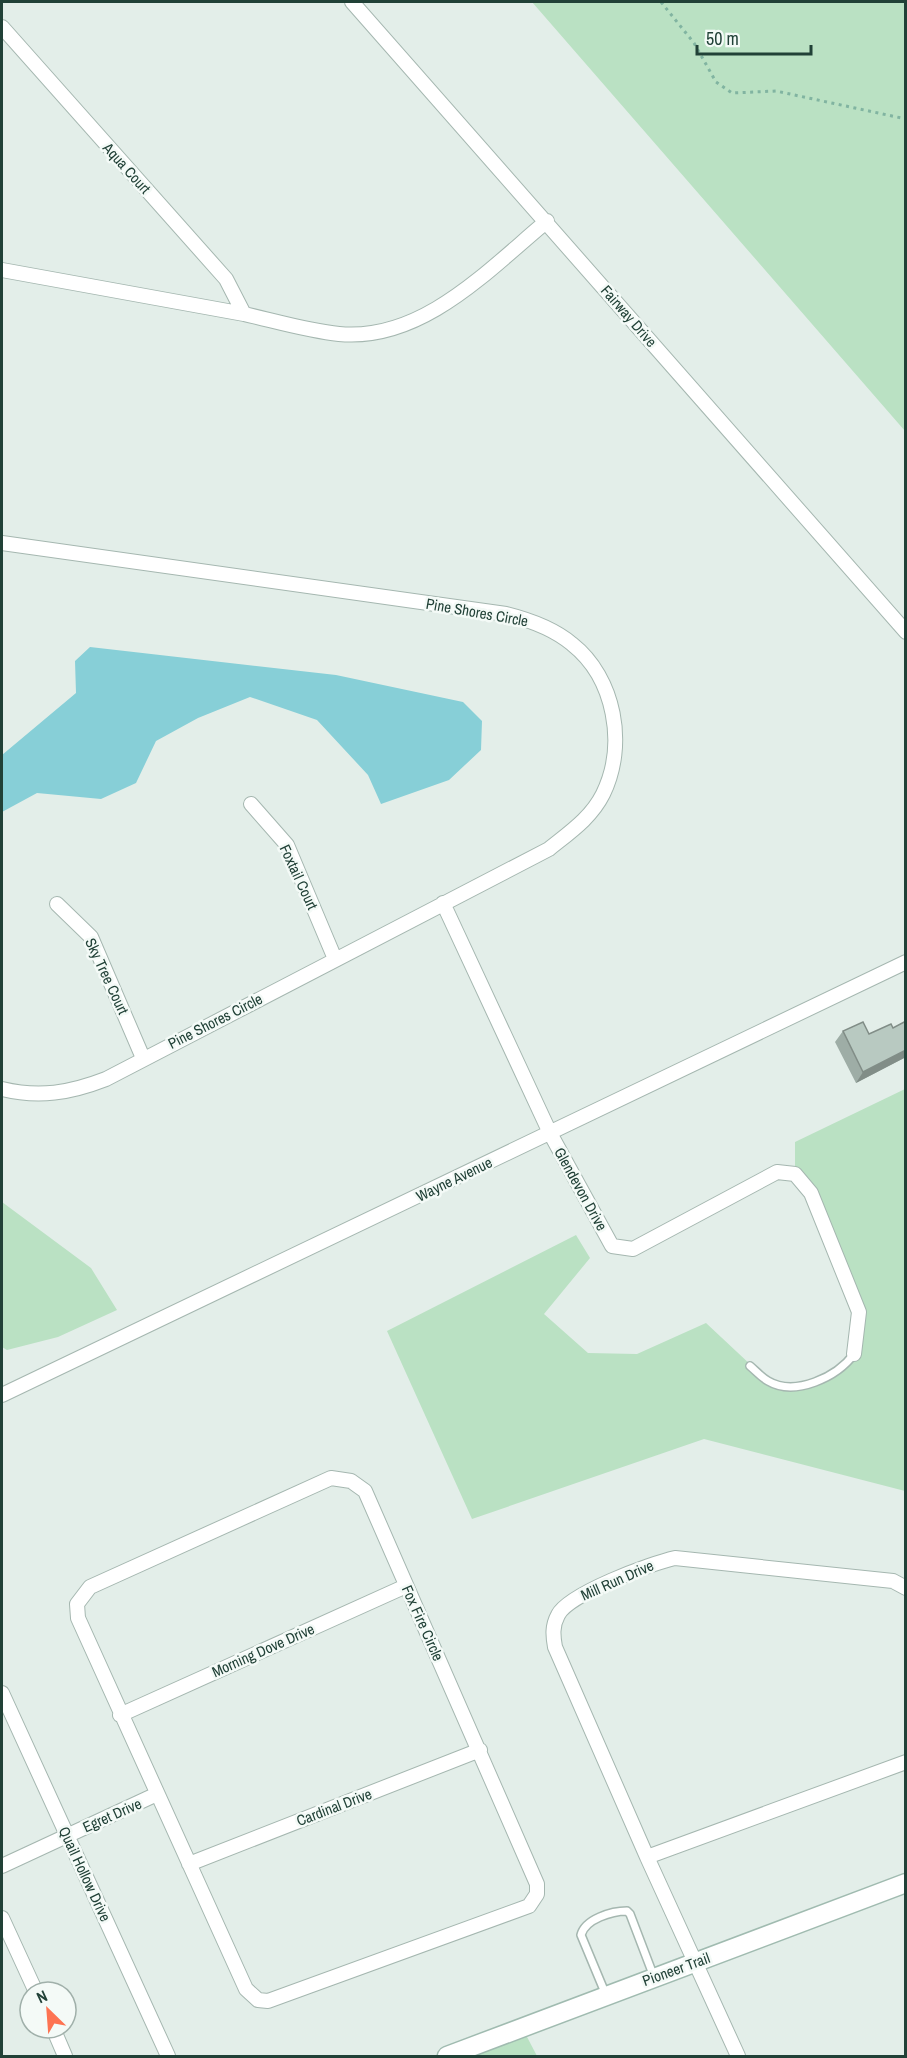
<svg xmlns="http://www.w3.org/2000/svg" width="907" height="2058" viewBox="0 0 907 2058" font-family="'Archivo Narrow',sans-serif">
  <rect width="100%" height="100%" fill="#e3eee9"/>
  <!-- green -->
  <path fill="#bae1c3" d="M532 2H905V431Z
    M905 1089V1491L704 1439 472 1519 387 1331 576 1235 590 1258 544 1314 588 1353 637 1354 706 1323 769 1382 796 1387 846 1365 858 1312 811 1193 795 1174V1142Z
    M2 1202 91 1268 117 1310 58 1337 7 1350 2 1347Z
    M526 2035 537 2056H471Z"/>
  <!-- water -->
  <path fill="#87cfd7" d="M90 647 336 675 463 702 482 721 481 750 449 780 381 804 368 775 317 720 250 697 198 718 156 741 136 783 101 799 37 793 2 812V755L76 693 75 661Z"/>
  <g fill="none" stroke-linecap="round" stroke-linejoin="round">
    <!-- lane casing -->
    <g stroke="#a5b7b0" stroke-width="10">
      <path id="lane" d="M750 1366C756 1371 761 1377 768 1381 795 1397 837 1377 854 1354
        M606 1995 581 1935C585 1919 612 1911 627 1911L630 1914 654 1977"/>
    </g>
    <!-- street casing -->
    <g stroke="#a5b7b0" stroke-width="16">
      <path id="street" d="M352 2 906 632
        M2 27 226 279 244 314 2 270
        M244 314C275 321 308 331 339 334 422 342 488 270 547 221
        M2 543 506 614C530 620 553 628 572 644 615 678 627 745 603 794 591 818 570 832 549 849L106 1079C70 1093 39 1098 2 1089
        M251 804 287 845 335 959
        M443 903 550 1133 612 1246 633 1249 777 1172 795 1174 811 1193 859 1312 854 1354
        M57 904 91 937 143 1058
        M2 1395 906 962
        M331 1478 351 1481 365 1491 537 1884V1894L529 1906 268 2001 258 2000 246 1989 78 1618 77 1604 90 1587Z
        M906 1588 893 1581 675 1558C652 1563 568 1594 558 1615 552 1626 553 1636 555 1647L647 1857 906 1762
        M2 1693 168 2056
        M120 1715 406 1586
        M647 1857 738 2056
        M189 1864 480 1750
        M2 1866 157 1794
        M2 1918 36 1992
        M53 2028 65 2056"/>
    </g>
    <!-- secondary casing -->
    <g stroke="#a0bbb0" stroke-width="21">
      <path id="secondary" d="M447 2056 906 1883"/>
    </g>
    <!-- path -->
    <path stroke="#81b4a1" stroke-width="3" stroke-dasharray="3 4.5" stroke-linecap="butt" d="M661 2 694 43 716 82 732 93 776 91 906 119"/>
    <!-- lane -->
    <use href="#lane" stroke="#fff" stroke-width="7"/>
    <!-- street -->
    <use href="#street" stroke="#fff" stroke-width="14"/>
    <!-- secondary -->
    <use href="#secondary" stroke="#fff" stroke-width="18"/>
  </g>
  <!-- wall -->
  <path fill="#9eada6" d="M906 1021V1057L856 1083 835 1042 843 1031 869 1034 893 1028Z"/>
  <!-- shaded-wall -->
  <path fill="#818d87" d="M906 1050V1057L856 1083 863 1072Z"/>
  <!-- building -->
  <path fill="#b8c9c1" stroke="#818d87" stroke-width="1.5" d="M906 1021V1050L863 1072 843 1031 863 1022 869 1034 891 1024 893 1028Z"/>
  <g text-anchor="middle" dominant-baseline="central" stroke-width="5" stroke-linejoin="round" paint-order="stroke">
    <!-- street labels -->
    <g font-size="15" fill="#214137" stroke="#f4faf7">
      <text transform="translate(127 168) rotate(48)">Aqua Court</text>
      <text transform="translate(629 316) rotate(49)">Fairway Drive</text>
      <text transform="translate(477 612) rotate(10)">Pine Shores Circle</text>
      <text transform="translate(299 877) rotate(65)">Foxtail Court</text>
      <text transform="translate(107 976) rotate(65)">Sky Tree Court</text>
      <text transform="translate(215 1021) rotate(-27)">Pine Shores Circle</text>
      <text transform="translate(454 1179) rotate(-26)">Wayne Avenue</text>
      <text transform="translate(581 1189) rotate(61)">Glendevon Drive</text>
      <text transform="translate(617 1580) rotate(-24)">Mill Run Drive</text>
      <text transform="translate(423 1623) rotate(66)">Fox Fire Circle</text>
      <text transform="translate(263 1650) rotate(-24)">Morning Dove Drive</text>
      <text transform="translate(334 1807) rotate(-21)">Cardinal Drive</text>
      <text transform="translate(112 1815) rotate(-24)">Egret Drive</text>
      <text transform="translate(85 1874) rotate(65)">Quail Hollow Drive</text>
      <text transform="translate(676 1969) rotate(-20)">Pioneer Trail</text>
    </g>
  </g>
  <!-- border -->
  <rect width="907" height="2058" fill="none" stroke="#214137" stroke-width="6"/>
  <!-- north arrow -->
  <g transform="translate(48 2010) rotate(335)"><circle r="28" fill="#f4faf7" stroke="#a0b0aa" stroke-width="1.5"/>
  <path d="M0-4.5L10 22L0 15L-10 22Z" fill="#fd7352"/>
  <text y="-9" font-size="16" font-weight="bold" text-anchor="middle" fill="#214137">N</text>
  </g>
  <!-- scale -->
  <path d="M697 45v9h114v-9" fill="none" stroke="#214137" stroke-width="3"/>
  <text x="706" y="45" font-size="18" fill="#214137" stroke="#f4faf7" stroke-width="4.5" paint-order="stroke">50 m</text>
</svg>
